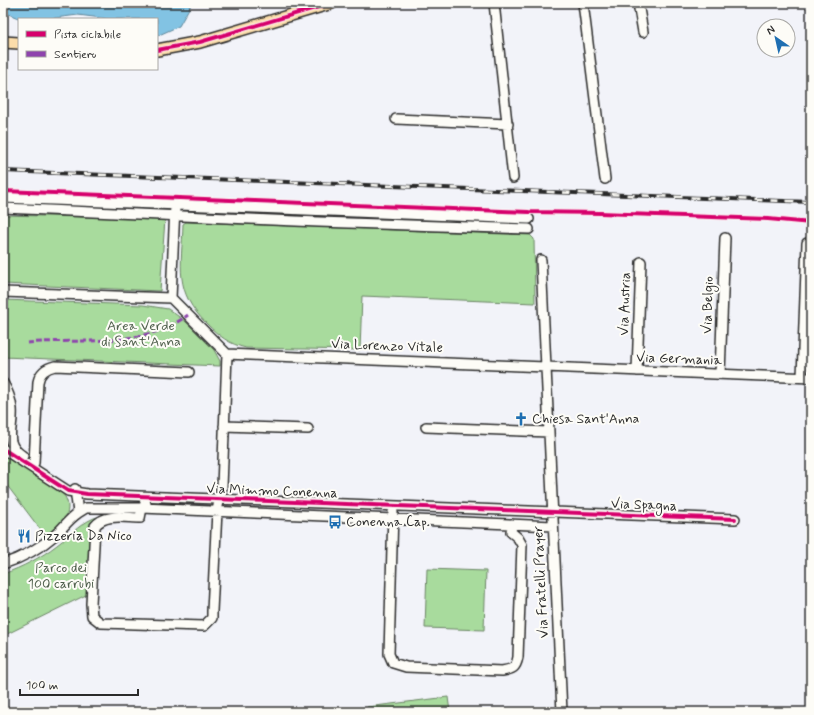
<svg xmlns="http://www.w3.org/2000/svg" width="814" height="715" viewBox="0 0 814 715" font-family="Mynerve,sans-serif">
  <rect width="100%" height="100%" fill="#f2f3f9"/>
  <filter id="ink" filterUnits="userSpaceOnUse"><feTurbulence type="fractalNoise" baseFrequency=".025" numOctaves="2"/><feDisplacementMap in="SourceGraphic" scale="8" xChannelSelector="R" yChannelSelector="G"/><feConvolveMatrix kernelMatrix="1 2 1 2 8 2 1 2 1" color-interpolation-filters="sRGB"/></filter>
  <g filter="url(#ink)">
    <!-- green -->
    <path fill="#a8db9d" stroke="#6a8364" d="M3 215 165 219 160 291 3 284Z
      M186 222 530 235 534 239 535 303 362 296 360 350 246 348C229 344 219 336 207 324 173 291 182 267 183 224Z
      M3 300 143 305 168 309 185 321 214 350 220 361V366L3 357Z
      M3 454C17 463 54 483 63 494 68 500 69 507 67 514 63 524 54 531 46 537L3 480Z
      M100 516 93 522 88 594 3 636V574C23 567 40 558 57 545 72 534 82 521 100 516Z
      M427 569 486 571 484 630 425 628Z
      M448 697 450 712H367V707Z"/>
    <!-- water -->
    <path fill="#82c3e3" stroke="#5f8699" d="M3 3H192L179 26 159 35 157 34V19H109L78 15 47 19H21L3 12Z"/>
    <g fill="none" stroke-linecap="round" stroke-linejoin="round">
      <!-- minor casing -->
      <g stroke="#2b2b2b" stroke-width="12">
        <path id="minor" d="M494 3 513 178
          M583 3 605 179
          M638 3 643 32
          M396 119 508 124
          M3 198 529 219
          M3 208 319 222 529 229
          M541 260 562 712
          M3 292 171 298
          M227 354 811 378
          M637 371 641 262
          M720 374 725 238
          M802 377 807 243
          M3 383C8 391 11 400 12 409 14 429 2 443 23 456
          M224 426 308 429
          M426 427 549 432
          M3 449 68 491 87 494 735 519
          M34 463 38 382C40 372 46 368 55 366L189 372
          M143 497 146 504 142 508 140 518C126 518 105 513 95 526L91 604 92 616 101 623 204 626 212 618V611L217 511 222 487 227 354 171 298 175 206
          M393 512 389 654 393 663 406 667 502 671C513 669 516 668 518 657L522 545 518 538 511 532 512 524
          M78 513 86 508H142L553 526
          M3 564C22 558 40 548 55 535 63 528 69 519 78 513L75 489"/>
      </g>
      <!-- major casing -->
      <g stroke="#2b2b2b" stroke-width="14">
        <path id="major" d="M3 42 19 43
          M157 50 200 42 332 3"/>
      </g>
      <!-- minor -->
      <use href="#minor" stroke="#fdfcf7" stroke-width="9"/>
      <!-- major -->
      <use href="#major" stroke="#fbddab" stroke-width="11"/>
      <!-- rail casing -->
      <g stroke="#2b2b2b" stroke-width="4">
        <path id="rail" d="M3 171 811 202"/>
      </g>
      <!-- rail -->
      <use href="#rail" stroke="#fdfcf7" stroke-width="2.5" stroke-dasharray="8" stroke-linecap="butt"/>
      <!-- quiet -->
      <path stroke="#8e44ad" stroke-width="3" stroke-dasharray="6 3" stroke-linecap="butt" d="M27 343C80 338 142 349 188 315"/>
      <!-- cycleway casing -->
      <g stroke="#fdfcf7" stroke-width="6">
        <path id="cycleway" d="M157 50 200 42 332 3
          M3 191 529 212 600 213 768 219 811 223
          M3 449 68 491 87 494 735 519"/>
      </g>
      <!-- cycleway -->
      <use href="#cycleway" stroke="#d6006c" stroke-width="4"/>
    </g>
  </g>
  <!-- icons -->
  <defs>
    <g id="church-bare" transform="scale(1.08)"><path d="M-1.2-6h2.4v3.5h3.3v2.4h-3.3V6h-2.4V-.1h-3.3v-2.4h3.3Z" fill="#1f6fb2" stroke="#fdfcf7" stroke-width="2.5" paint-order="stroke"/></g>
    <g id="bus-bare" transform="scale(1.08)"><path d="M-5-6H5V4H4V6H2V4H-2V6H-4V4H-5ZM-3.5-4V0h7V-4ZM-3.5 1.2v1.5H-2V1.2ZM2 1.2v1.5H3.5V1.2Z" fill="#1f6fb2" stroke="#fdfcf7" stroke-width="2.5" paint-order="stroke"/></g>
    <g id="restaurant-bare" transform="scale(1.08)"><path d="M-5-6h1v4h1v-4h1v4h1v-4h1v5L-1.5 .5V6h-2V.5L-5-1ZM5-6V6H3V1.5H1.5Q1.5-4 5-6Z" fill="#1f6fb2" stroke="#fdfcf7" stroke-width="2.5" paint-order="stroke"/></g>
  </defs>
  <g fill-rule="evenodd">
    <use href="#church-bare" x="521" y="419"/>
    <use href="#bus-bare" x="335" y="522"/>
    <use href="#restaurant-bare" x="24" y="536"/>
  </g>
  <g text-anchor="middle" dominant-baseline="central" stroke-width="4" stroke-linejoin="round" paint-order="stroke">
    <!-- street labels -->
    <g font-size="14" fill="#2b2b2b" stroke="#fdfcf7">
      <text transform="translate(625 304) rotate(-88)">Via Austria</text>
      <text transform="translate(708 305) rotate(-88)">Via Belgio</text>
      <text transform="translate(387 346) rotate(2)">Via Lorenzo Vitale</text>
      <text transform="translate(679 359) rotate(2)">Via Germania</text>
      <text transform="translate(272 491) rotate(2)">Via Mimmo Conenna</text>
      <text transform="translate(644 505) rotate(2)">Via Spagna</text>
      <text transform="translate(541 582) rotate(-93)">Via Fratelli Prayer</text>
    </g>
    <!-- park labels -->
    <g font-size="14" fill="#50604d" stroke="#fdfcf7">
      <text x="141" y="326">Area Verde<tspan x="141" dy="16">di Sant'Anna</tspan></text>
      <text x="61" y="568">Parco dei<tspan x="61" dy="16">100 carrubi</tspan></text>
    </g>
    <!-- poi labels -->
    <g font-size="14" fill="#2b2b2b" stroke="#fdfcf7" text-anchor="start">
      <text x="532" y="419">Chiesa Sant'Anna</text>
      <text x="346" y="522">Conenna Cap.</text>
      <text x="35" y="536">Pizzeria Da Nico</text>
    </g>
  </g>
  <!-- margin -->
  <rect width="814" height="715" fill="none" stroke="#fdfcf7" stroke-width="16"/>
  <rect x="8" y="8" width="798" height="699" fill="none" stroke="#2b2b2b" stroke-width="1.5" filter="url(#ink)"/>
  <!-- legend -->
  <rect x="18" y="18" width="140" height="52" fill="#fdfcf7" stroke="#a9a8a5"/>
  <rect x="26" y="31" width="20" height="6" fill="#d6006c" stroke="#a9a8a5"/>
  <text x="54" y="38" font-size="12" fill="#2b2b2b">Pista ciclabile</text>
  <rect x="26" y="51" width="20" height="6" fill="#8e44ad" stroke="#a9a8a5"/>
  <text x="54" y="58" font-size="12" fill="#2b2b2b">Sentiero</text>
  <!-- north arrow -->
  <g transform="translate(776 38) rotate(326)"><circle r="19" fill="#fdfcf7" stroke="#a9a8a5"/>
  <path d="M0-3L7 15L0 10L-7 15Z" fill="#1f6fb2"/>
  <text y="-6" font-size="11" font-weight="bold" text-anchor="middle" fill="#2b2b2b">N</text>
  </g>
  <!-- scale -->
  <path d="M20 689v6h118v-6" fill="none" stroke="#2b2b2b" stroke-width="2"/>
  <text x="26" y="689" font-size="12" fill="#2b2b2b" stroke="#fdfcf7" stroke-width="3" paint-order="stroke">100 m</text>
</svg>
